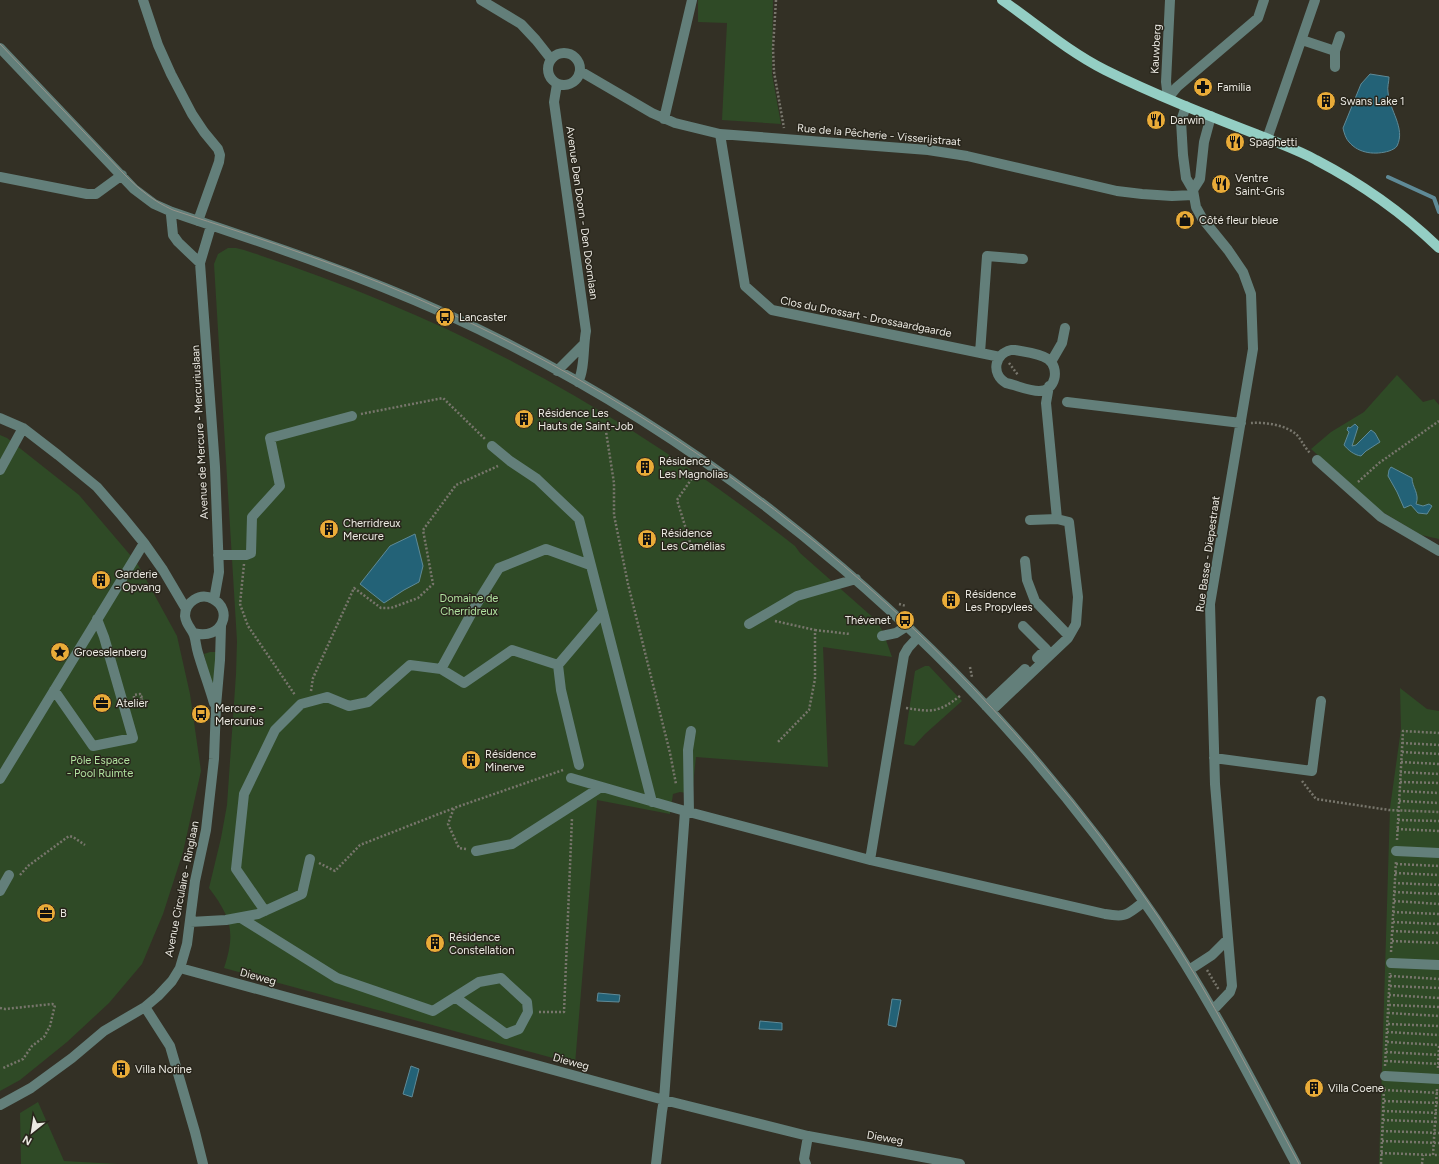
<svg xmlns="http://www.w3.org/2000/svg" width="1439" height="1164" viewBox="0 0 1439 1164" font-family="Figtree,sans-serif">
  <rect width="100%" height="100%" fill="#333025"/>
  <!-- green -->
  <path fill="#2f4a26" d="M698 0H773L772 74 781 124 722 120 727 23 698 22Z
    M228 248H236L244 250C338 281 428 317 515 363 614 415 707 477 795 546L800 553 877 621 883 632 892 657 823 647 828 767 696 757 692 794 680 792 673 794 670 814 597 800 575 1064 224 968C236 932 231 917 209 888L221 838 227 805 236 674 237 641 214 264 218 254Z
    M1397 375 1423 402 1434 399 1439 405V539L1421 535 1376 508 1311 449 1331 432 1364 412Z
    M0 435 7 438 79 495 137 563 177 636 190 694 201 771 183 852 163 914 142 964 109 1003 67 1042 20 1080 0 1091Z
    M210 652H217L215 685 212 686 204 654Z
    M925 666H929L962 701 925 734 914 746 904 744 915 671Z
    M1400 688 1427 709 1439 711V1164H1379L1390 808 1401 729Z
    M38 1102 64 1161 118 1164H21L20 1113Z"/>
  <!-- water -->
  <path fill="#236277" stroke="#5f8a97" d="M1370 74 1389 77C1389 82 1387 87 1388 92 1389 110 1406 128 1397 146 1396 148 1392 150 1389 151 1376 155 1359 154 1349 142 1346 139 1344 133 1343 128L1361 84Z
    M1355 424 1358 427 1352 446 1356 445 1371 430 1375 433 1380 442 1366 451 1361 456C1354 455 1348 450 1344 445L1349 432 1347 430 1348 427 1350 428Z
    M1391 467 1412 478C1412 487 1420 494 1416 504L1423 506 1429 504 1432 506 1427 514 1418 513 1411 505 1404 508 1397 492 1388 476 1389 470Z
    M415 534 423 566 419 582 404 590 384 603 360 584 390 546Z
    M598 993 620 995 619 1002 597 1001Z
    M892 999 901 1000 896 1027 888 1025Z
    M760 1021 782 1023V1030L759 1029Z
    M411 1066 419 1069 412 1097 403 1094Z"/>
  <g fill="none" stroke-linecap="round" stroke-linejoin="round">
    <!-- stream -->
    <path stroke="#5f8a97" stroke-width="4" d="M1388 177 1434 198 1439 212"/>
    <!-- path -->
    <path stroke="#78766c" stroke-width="2.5" stroke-dasharray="2 2" stroke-linecap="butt" d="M776 0 773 48 774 72 784 128
      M1009 363 1018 375
      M361 414 443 398 485 439
      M1251 423C1266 422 1286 425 1297 435 1302 441 1305 448 1310 453
      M605 425 614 483V515L628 584 670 753 676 784
      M1358 482 1379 463 1439 421
      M690 542 677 500 697 471
      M244 564 240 604 248 626 295 695
      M899 604 906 606
      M775 621 815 630V679L809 710 777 743
      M815 630 850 634
      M970 667 972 677
      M311 691 313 678 354 588 381 608H391L418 598 433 584 423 530 456 485 498 466
      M134 698V695L140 694 141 697 143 696
      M135 700 136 702 142 700 141 697
      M906 708C932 712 938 713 960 696
      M1402 743 1439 745
      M1402 752 1439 754
      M1401 762 1439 764
      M1400 772 1439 774
      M1302 781 1316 799 1389 810 1439 812
      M1400 782 1439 783
      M1399 791 1439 793
      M1399 801 1439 803
      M1398 820 1439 821
      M1397 829 1439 831
      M1397 840 1403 731 1439 733
      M466 849 459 848 448 824 454 808 563 770
      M319 863 335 871 360 845 454 808
      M1396 864 1439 866
      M1395 873 1439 875
      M20 875 28 866 69 836 73 837 85 845
      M1394 883 1439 885
      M1394 892 1439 894
      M1394 901 1439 904
      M1393 912 1439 914
      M1393 922 1439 924
      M1392 931 1439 933
      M1392 941 1439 943
      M1391 952 1396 861
      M1207 970 1219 990
      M1390 976 1439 979
      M1390 986 1439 988
      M1389 995 1439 998
      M1389 1005 1439 1007
      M0 1008 5 1009 52 1004 55 1005 50 1026 44 1037 32 1046 23 1059 3 1068
      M539 1012H564L572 818
      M1388 1013 1439 1016
      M1388 1024 1439 1026
      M1387 1032 1439 1035
      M1387 1042 1439 1045
      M1386 1052 1439 1055
      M1386 1061 1439 1064
      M1385 1066 1390 973
      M1438 1068 1439 1046
      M1437 1089 1433 1155H1439
      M1384 1090 1439 1093
      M1384 1101 1439 1103
      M1383 1111 1439 1113
      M1383 1120 1439 1122
      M1382 1131 1439 1133
      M1382 1141 1439 1143
      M1381 1153 1433 1155
      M1381 1164 1384 1087
      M1422 1164 1423 1155"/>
    <!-- minor -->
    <path stroke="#637f7a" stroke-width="10" d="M143 0 158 45 171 74 192 114 204 132 218 149 220 155 219 162 198 221
      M481 0 521 24 536 40 551 59
      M1302 40 1335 51V67
      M0 48 134 189 154 204 172 212C264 243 355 273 444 313 731 444 979 658 1156 919 1209 997 1252 1081 1296 1164
      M1335 51 1340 36
      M548 69a16 16 0 1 1 32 0a16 16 0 1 1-32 0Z
      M578 77 580 71 652 113 675 123 720 134 928 150 967 156 1117 191 1142 194 1172 196 1193 195
      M557 84 554 102 586 331C583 346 585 369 578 382
      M1168 98 1177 87 1258 18 1264 0
      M1168 98 1166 82 1170 0
      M1186 106 1181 121 1183 155 1186 178 1193 190 1196 207 1202 218 1228 250 1243 272 1251 294 1253 349 1210 604 1215 784 1232 986 1230 992 1213 1010
      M664 119 692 0
      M720 134 745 286 772 310 1000 357
      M1267 139 1315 0
      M0 177 87 194H96L122 175
      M1193 190 1200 179 1204 142 1211 116
      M172 212 171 215 173 235 178 242 200 263
      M211 226 200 263 215 467 219 572 214 600
      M1011 350H1015C1025 352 1039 353 1048 359 1060 368 1056 391 1039 391 1029 391 1016 385 1006 383 991 374 994 354 1011 350Z
      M980 353 987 256 1023 259
      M1051 362 1062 343 1065 328
      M557 371 583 345
      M1067 402 1241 423
      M0 418 23 428 58 455 97 487 122 516 144 543 163 570 186 609
      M492 446 510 461 537 479 579 519 652 802
      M1317 460 1381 517 1439 551
      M0 470 23 428
      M1030 520 1057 519
      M218 555H246L251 553 252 517 280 486 270 438 352 416
      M1025 561 1027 580 1035 601 1069 636
      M749 624 797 596 856 579
      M1023 626 1046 649 1037 658
      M194 633C222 641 234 610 213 599 200 592 185 602 185 616 186 625 192 629 194 635 196 641 196 647 198 653 203 670 209 686 214 703
      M882 636 896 633 907 626
      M441 669 476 605 499 568 546 549 590 565
      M54 690 93 746 133 738 104 637 97 619
      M986 706 1025 669
      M991 711 1068 638 1076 624 1078 597 1069 522 1057 519 1046 403 1049 386
      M1214 758 1312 771 1321 701
      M579 765 561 690 558 665 603 612
      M571 778 685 811 870 860 1105 914C1128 918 1126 914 1144 902
      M0 779 144 543
      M689 813 688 750 691 731
      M476 851 512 844 601 787
      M1396 851 1439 853
      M870 860 904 655 908 648 918 637
      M0 891 9 875
      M265 911 236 869 244 794 275 730 301 704 327 697 349 706 368 702 410 665 441 669 464 683 512 650 558 665
      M241 918 337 978 433 1011 479 982 501 978 527 1002 528 1012 519 1029 506 1034 455 997
      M190 922 226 920 258 914 302 894 310 859
      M1391 963 1439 965
      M180 968 664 1100 808 1136 960 1164
      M1189 970 1212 955 1227 940
      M145 1007 170 1046 195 1132 203 1164
      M1385 1076 1439 1079
      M0 1105 31 1088 72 1058 104 1031 145 1007 158 996 172 981 180 968 187 944 195 881 206 830 214 759 216 706 220 660 221 626
      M656 1164 662 1111 664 1100 685 811
      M806 1164 804 1159 808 1136"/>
    <!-- major -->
    <path stroke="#94cec4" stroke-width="10" d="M1002 0C1035 23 1069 52 1105 70 1157 96 1212 117 1266 138 1283 145 1300 151 1316 160 1360 183 1403 213 1439 248"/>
    <!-- tram -->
    <path stroke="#97948b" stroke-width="1" d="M0 44 124 174C139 189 153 201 173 210 265 240 357 270 445 311 734 443 981 656 1159 918 1212 997 1254 1081 1299 1164"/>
  </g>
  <!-- icons -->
  <defs>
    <g id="pharmacy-disc" transform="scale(1)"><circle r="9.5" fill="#e9ab38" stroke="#29261c"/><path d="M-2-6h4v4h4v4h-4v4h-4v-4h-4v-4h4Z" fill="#111"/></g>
    <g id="building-disc" transform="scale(1)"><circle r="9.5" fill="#e9ab38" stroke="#29261c"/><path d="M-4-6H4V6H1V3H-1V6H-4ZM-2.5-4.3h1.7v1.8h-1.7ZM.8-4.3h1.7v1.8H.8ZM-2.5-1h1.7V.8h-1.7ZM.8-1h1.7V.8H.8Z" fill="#111"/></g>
    <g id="restaurant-disc" transform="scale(1)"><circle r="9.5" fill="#e9ab38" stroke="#29261c"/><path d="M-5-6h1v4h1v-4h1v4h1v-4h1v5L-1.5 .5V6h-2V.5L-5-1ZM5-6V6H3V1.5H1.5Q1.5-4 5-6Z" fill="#111"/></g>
    <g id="shop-disc" transform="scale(1)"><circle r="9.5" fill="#e9ab38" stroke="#29261c"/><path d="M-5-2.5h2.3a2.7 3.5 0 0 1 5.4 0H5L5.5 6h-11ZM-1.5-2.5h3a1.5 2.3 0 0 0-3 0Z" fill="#111"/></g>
    <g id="bus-disc" transform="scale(1)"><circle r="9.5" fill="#e9ab38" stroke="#29261c"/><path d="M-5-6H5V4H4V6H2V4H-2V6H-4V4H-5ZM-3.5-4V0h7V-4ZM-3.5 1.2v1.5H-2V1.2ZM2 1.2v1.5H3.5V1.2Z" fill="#111"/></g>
    <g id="sight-disc" transform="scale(1)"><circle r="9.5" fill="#e9ab38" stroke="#29261c"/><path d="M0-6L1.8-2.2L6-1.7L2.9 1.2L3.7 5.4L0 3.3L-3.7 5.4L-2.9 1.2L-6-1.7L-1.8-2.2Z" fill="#111"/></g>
    <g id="office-disc" transform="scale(1)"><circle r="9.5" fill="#e9ab38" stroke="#29261c"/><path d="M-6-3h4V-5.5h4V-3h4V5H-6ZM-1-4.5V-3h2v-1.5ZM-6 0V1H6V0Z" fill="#111"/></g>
  </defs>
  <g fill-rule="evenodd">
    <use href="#pharmacy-disc" x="1203" y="87"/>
    <use href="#building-disc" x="1326" y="101"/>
    <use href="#restaurant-disc" x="1156" y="120"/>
    <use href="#restaurant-disc" x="1235" y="142"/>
    <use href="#restaurant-disc" x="1221" y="184"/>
    <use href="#shop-disc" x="1185" y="220"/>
    <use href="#bus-disc" x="445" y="317"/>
    <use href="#building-disc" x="524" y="419"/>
    <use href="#building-disc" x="645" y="467"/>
    <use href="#building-disc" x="329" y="529"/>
    <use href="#building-disc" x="647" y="539"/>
    <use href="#building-disc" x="101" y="580"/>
    <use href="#building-disc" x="951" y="600"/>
    <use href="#bus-disc" x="905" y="620"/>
    <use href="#sight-disc" x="60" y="652"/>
    <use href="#office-disc" x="102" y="703"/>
    <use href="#bus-disc" x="201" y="714"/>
    <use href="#building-disc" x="471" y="760"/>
    <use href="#office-disc" x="46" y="913"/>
    <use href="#building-disc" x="435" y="943"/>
    <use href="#building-disc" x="121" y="1069"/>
    <use href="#building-disc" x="1314" y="1088"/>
  </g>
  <g text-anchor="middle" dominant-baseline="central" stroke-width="3" stroke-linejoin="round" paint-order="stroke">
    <!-- street labels -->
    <g font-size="11" fill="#ebe9e2" stroke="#29261c">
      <text transform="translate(1156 49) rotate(-87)">Kauwberg</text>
      <text transform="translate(879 135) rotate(5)">Rue de la Pêcherie - Visserijstraat</text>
      <text transform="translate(582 213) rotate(82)">Avenue Den Doorn - Den Doornlaan</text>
      <text transform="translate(866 317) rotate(11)">Clos du Drossart - Drossaardgaarde</text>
      <text transform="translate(200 432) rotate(-93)">Avenue de Mercure - Mercuriuslaan</text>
      <text transform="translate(1208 554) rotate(-82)">Rue Basse - Diepestraat</text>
      <text transform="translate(182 889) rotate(-79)">Avenue Circulaire - Ringlaan</text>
      <text transform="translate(258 977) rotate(15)">Dieweg</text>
      <text transform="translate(571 1062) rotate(15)">Dieweg</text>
      <text transform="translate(885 1138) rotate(10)">Dieweg</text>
    </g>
    <!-- poi labels -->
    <g font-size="11" fill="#ebe9e2" stroke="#29261c" text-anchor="start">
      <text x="1217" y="87">Familia</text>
      <text x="1340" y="101">Swans Lake 1</text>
      <text x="1170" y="120">Darwin</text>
      <text x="1249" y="142">Spaghetti</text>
      <text x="1235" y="178">Ventre<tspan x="1235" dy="13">Saint-Gris</tspan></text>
      <text x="1199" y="220">Côté fleur bleue</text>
      <text x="459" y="317">Lancaster</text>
      <text x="538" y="413">Résidence Les<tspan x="538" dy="13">Hauts de Saint-Job</tspan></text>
      <text x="659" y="461">Résidence<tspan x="659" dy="13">Les Magnolias</tspan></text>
      <text x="343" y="523">Cherridreux<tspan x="343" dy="13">Mercure</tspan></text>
      <text x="661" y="533">Résidence<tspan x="661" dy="13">Les Camélias</tspan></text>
      <text x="115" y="574">Garderie<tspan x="115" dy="13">- Opvang</tspan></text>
      <text x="965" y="594">Résidence<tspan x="965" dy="13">Les Propylees</tspan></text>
      <text x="891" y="620" text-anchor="end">Thévenet</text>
      <text x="74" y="652">Groeselenberg</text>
      <text x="116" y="703">Atelier</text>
      <text x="215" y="708">Mercure -<tspan x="215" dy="13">Mercurius</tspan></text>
      <text x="485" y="754">Résidence<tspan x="485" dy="13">Minerve</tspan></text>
      <text x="60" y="913">B</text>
      <text x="449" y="937">Résidence<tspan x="449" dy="13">Constellation</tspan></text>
      <text x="135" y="1069">Villa Norine</text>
      <text x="1328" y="1088">Villa Coene</text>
    </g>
    <!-- park labels -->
    <g font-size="11" fill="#b0e19f" stroke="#29261c">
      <text x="469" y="598">Domaine de<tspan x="469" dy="13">Cherridreux</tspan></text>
      <text x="100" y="760">Pôle Espace<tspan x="100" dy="13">- Pool Ruimte</tspan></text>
    </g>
  </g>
  <!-- north arrow -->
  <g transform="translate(32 1132) rotate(210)" stroke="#29261c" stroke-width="3" paint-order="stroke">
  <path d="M0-3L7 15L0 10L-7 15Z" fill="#ebe9e2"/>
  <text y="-6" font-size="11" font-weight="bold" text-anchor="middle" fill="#ebe9e2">N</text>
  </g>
</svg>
